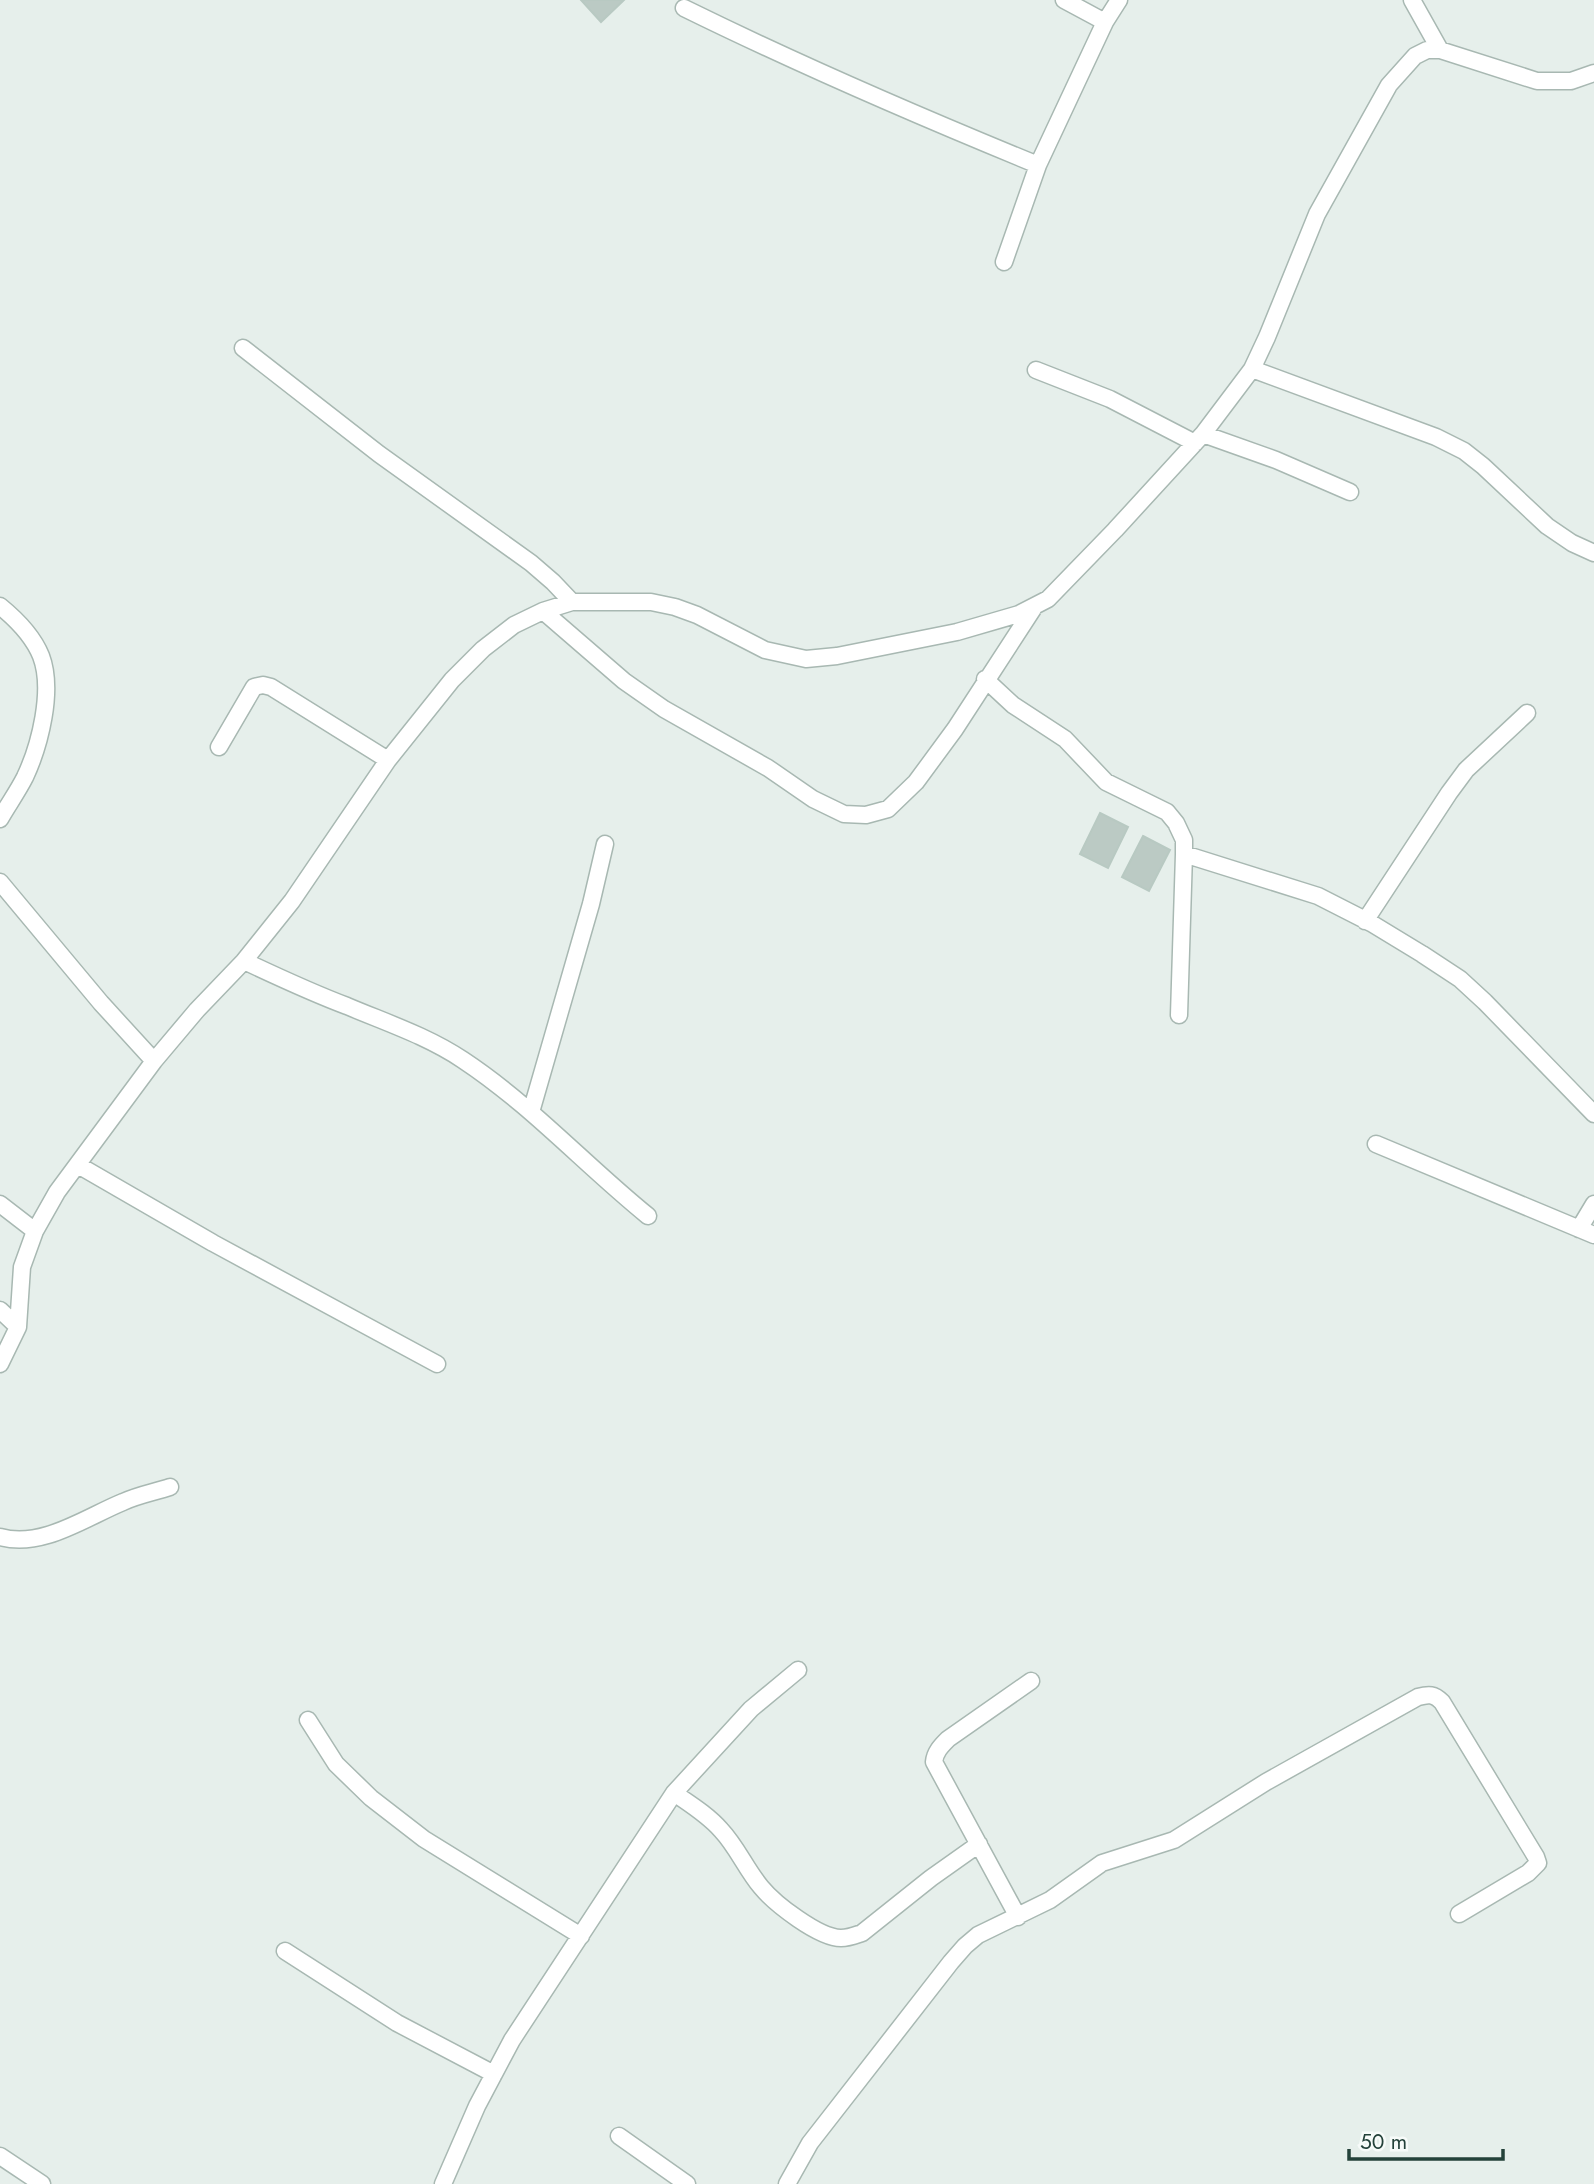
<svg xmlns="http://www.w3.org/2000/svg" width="1594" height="2184" viewBox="0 0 1594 2184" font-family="Jost,sans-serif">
  <rect width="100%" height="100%" fill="#e6efeb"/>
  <!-- building -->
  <path fill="#bbcac4" stroke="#b8c9c2" stroke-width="2" d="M581 0H624L601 22Z
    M1100 813 1128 827 1108 868 1080 854Z
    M1143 836 1170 850 1149 891 1122 877Z"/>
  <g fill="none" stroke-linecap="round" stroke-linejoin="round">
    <!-- street casing -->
    <g stroke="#a8b8b2" stroke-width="19">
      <path id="street" d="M1064 0 1105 22
        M1412 0 1440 50
        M684 8C800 65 918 116 1038 165
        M1004 262 1038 165 1105 22 1119 0
        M243 348 379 454 531 563 553 582 572 602
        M1252 369 1436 437 1464 451 1483 466 1547 526 1572 543 1594 553
        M1036 370 1110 399 1195 443
        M1203 434 1276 460 1350 492
        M0 606C16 619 33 636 41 656 54 690 40 745 25 777 18 791 8 805 0 819
        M543 611 624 681 664 709 768 768 813 799 844 814 866 815 888 809 916 782 955 729 1033 609
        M985 679 1013 705 1065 739 1106 782 1167 812 1176 823 1184 840V854L1179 1015
        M219 747 254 687 263 685 271 687 388 760
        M1184 854 1318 896 1371 923 1422 954 1460 979 1485 1002 1594 1114
        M0 882 101 1003 154 1061
        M1365 921 1449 793 1466 770 1527 713
        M244 961C278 977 312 993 347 1006 387 1023 427 1036 463 1060 531 1105 585 1165 648 1216
        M531 1112 591 904 605 844
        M1376 1144 1594 1235
        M78 1165 213 1243 437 1364
        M0 1204 35 1231
        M1579 1229 1594 1204
        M0 1310 18 1327
        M0 1364 18 1327 22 1267 35 1231 57 1192 154 1061 197 1010 244 961 292 901 388 760 452 680 483 649 514 625 543 611 572 602H651L675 607 697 615 765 650 806 659 837 656 957 632 1019 614 1048 599 1115 530 1203 434 1252 369 1267 337 1317 214 1389 85 1415 56 1427 50H1440L1537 81H1571L1594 73
        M0 1537C42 1549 86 1517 123 1502 138 1495 155 1492 170 1487
        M308 1720 336 1764 371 1798 424 1839 581 1936
        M674 1793C690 1804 708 1815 721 1830 737 1847 746 1869 761 1887 775 1904 819 1938 841 1938 849 1938 856 1935 862 1933L931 1878 979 1844
        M1018 1917 934 1762C935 1752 941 1746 948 1739L1031 1681
        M285 1951 397 2023 494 2074
        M619 2136 687 2184
        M0 2156 42 2184
        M443 2184 477 2106 512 2040 674 1793 751 1709 798 1670
        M787 2184 810 2143 951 1962 965 1946 978 1935 1050 1900 1102 1863 1174 1840 1266 1782 1418 1697C1429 1694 1434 1694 1442 1702L1536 1857 1538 1863 1528 1873 1459 1914"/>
    </g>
    <!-- street -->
    <use href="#street" stroke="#fff" stroke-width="16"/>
  </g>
  <!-- scale -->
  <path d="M1349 2149v10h154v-10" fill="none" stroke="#24423a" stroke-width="3.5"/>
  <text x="1360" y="2149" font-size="21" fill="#24423a" stroke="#f7fbf9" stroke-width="5" paint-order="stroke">50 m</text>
</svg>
